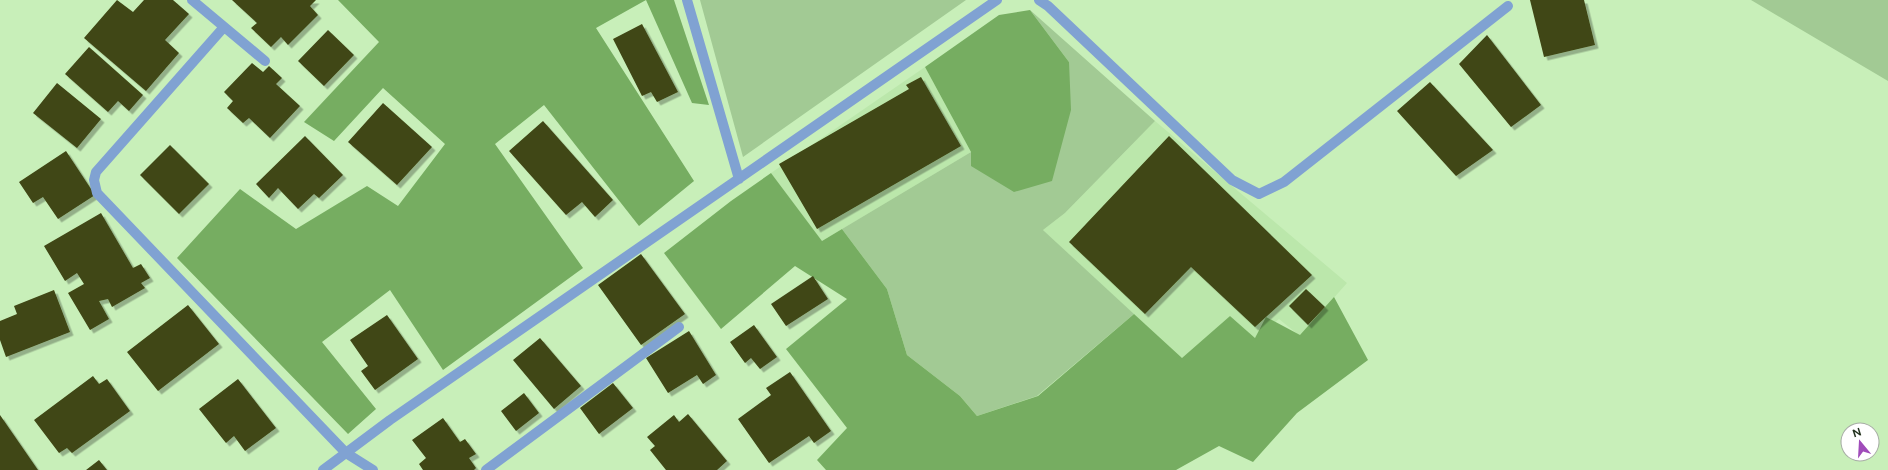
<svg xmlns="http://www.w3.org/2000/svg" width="1888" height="470" viewBox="0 0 1888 470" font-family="Figtree,sans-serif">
  <defs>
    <filter id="shadow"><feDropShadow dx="3.5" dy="3.5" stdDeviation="0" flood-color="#0004"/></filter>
  </defs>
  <rect width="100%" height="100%" fill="#c8efb9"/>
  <!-- built -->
  <path fill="#bbe7ab" d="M925 67 971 152 822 241 771 173Z
    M1155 121 1347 283 1300 336 1279 319 1255 338 1230 316 1182 359 1043 230 1065 213Z"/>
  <!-- green -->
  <path fill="#a2ca94" d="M700 0H966L743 157Z
    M1751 0H1888V81Z
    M1030 10 1155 121 1065 213 1043 230 1134 314 1037 396 977 416 960 396 907 355 887 289 842 229 971 152 1069 62Z"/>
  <!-- forest -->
  <path fill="#76ad61" d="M338 0H674L709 105 692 103 646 0 596 28 694 181 639 226 544 105 495 144 583 268 443 370 390 290 322 342 376 409 348 434 177 258 240 189 296 229 367 186 398 206 445 144 383 88 334 141 304 122 379 42Z
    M1030 10 1069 62 1071 110 1052 181 1014 192 971 166V152L925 67 999 15Z
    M771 173 822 241 842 229 887 289 907 355 960 396 977 416 1038 396 1134 314 1182 358 1230 316 1255 338 1266 317 1300 335 1334 297 1368 360 1297 413 1253 462 1219 446 1176 470H826L817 460 847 428 786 349 847 299 795 266 721 329 664 253 731 201Z"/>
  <!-- building -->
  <path fill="#3f4614" filter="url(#shadow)" d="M117 0 133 12 144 0H173L189 14 165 40 179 53 146 91 84 38Z
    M232 0H316L310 6 318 15 288 45 281 37 271 47 251 28 257 23Z
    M1530 0H1584L1595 45 1544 57Z
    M642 24 678 92 657 102 651 92 642 96 613 39Z
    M328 30 354 55 324 86 298 61Z
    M1487 35 1541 105 1511 127 1459 64Z
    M89 47 143 95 129 111 118 101 108 112 65 74Z
    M252 63 263 72 269 66 282 78 276 84 300 106 270 138 249 118 243 123 227 108 233 101 224 92Z
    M921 77 961 146 817 229 779 164 909 89 906 85Z
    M1430 82 1493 150 1456 176 1397 111Z
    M57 83 101 119 77 148 33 113Z
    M383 103 432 147 397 185 348 142Z
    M543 121 613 200 595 217 582 202 566 215 509 151Z
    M305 136 343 175 319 198 314 194 298 209 278 188 269 198 256 184Z
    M1169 136 1312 275 1255 327 1191 267 1145 314 1069 242Z
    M170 145 209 184 179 214 140 175Z
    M66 151 95 195 58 219 43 197 33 203 19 182Z
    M101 213 133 268 141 264 150 278 141 283 145 288 112 307 108 299 99 301 109 319 90 330 68 293 84 284 77 273 65 281 44 246Z
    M641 254 685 314 641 345 598 285Z
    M813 276 828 299 786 326 771 304Z
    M1306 289 1325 307 1308 325 1289 306Z
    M54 290 70 332 6 357 0 340V321L17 314 14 306Z
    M188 305 219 344 158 391 127 352Z
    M387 315 418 359 375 390 361 371 368 366 350 340Z
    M754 325 777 357 760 369 751 358 745 363 730 342Z
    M689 331 716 375 703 384 697 375 668 393 646 358Z
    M540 338 581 386 554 409 513 360Z
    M790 372 831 431 814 443 809 436 769 463 738 419 771 395 766 388Z
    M93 376 99 384 107 379 130 411 72 453 67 448 59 453 34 420Z
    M238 379 276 428 245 451 234 436 226 443 199 409Z
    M613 383 633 408 599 434 580 408Z
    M524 393 539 413 516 431 501 411Z
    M688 414 727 461 717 470H666L650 450 655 446 647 437 674 415 679 422Z
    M0 415 38 470H0Z
    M443 418 460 442 465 439 476 454 469 458 476 468 474 470H423L419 464 426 458 412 440Z
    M99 460 107 470H86Z"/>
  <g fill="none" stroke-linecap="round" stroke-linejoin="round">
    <!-- minor -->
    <path stroke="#80a2d2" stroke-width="10" d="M192 0 265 61
      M687 0 739 179
      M1039 0 1048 6 1232 180 1259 194 1284 182 1508 6
      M224 27 96 172 94 180 97 193 346 453 373 470
      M323 470 390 420 997 0
      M486 470 679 327"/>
  </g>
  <!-- north arrow -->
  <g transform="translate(1860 442) rotate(342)"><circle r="19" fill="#ffffff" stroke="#a7ada5"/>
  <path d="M0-3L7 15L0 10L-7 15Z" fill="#a04cba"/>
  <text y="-6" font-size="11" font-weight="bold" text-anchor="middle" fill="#24331f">N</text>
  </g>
</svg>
